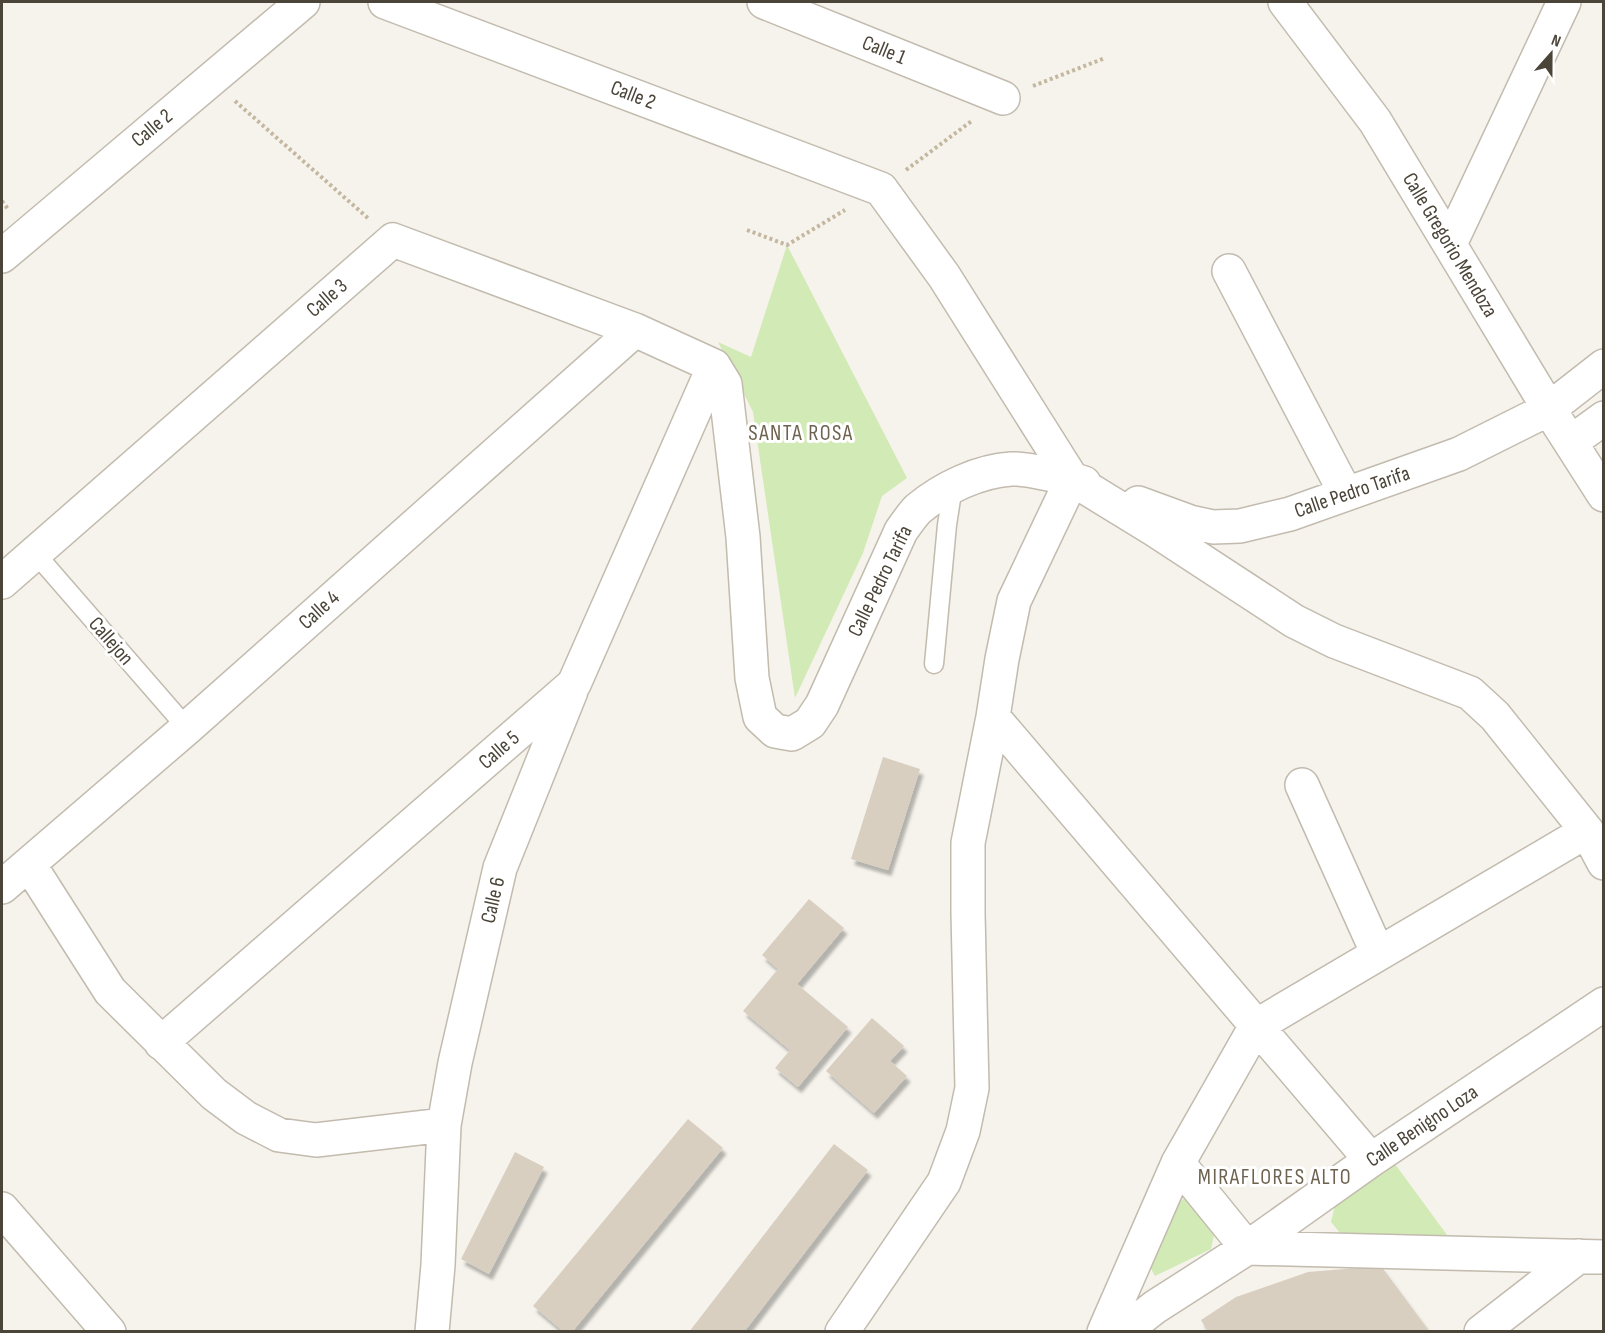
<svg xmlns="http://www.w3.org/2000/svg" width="1605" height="1333" viewBox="0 0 1605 1333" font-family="'Sofia Sans Condensed',sans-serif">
  <defs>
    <filter id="shadow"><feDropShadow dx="3.5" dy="6" stdDeviation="1.5" flood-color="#0004"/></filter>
  </defs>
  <rect width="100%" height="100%" fill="#f6f3ec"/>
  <!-- green -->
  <path fill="#d2eab5" d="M787 245 907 478 882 496 863 553 795 698 753 412 718 342 751 357Z
    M1395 1164 1450 1239 1341 1234 1331 1222 1335 1205 1346 1191Z
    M1188 1196 1214 1235 1211 1249 1155 1276 1149 1265 1174 1205Z"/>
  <!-- building -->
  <path fill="#d8cfc1" filter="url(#shadow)" d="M883 757 920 769 888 870 851 859Z
    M809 899 844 928 797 984 848 1027 798 1087 775 1068 790 1050 743 1011 778 969 762 955Z
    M872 1018 904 1046 890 1061 907 1076 874 1113 826 1071Z
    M688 1119 723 1148 572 1332H564L533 1306Z
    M834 1144 868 1170 744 1332H689Z
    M515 1152 544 1167 489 1274 461 1259Z
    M1381 1266 1430 1332H1208L1201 1320 1236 1297 1308 1272Z"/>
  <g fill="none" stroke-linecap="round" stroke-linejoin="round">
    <!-- service casing -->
    <g stroke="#c2bbae" stroke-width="21">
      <path id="service" d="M35 553 187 728
        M934 664 947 525 953 486"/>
    </g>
    <!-- minor casing -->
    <g stroke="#c2bbae" stroke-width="36">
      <path id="minor" d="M385 2 881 189 944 276 1072 479 1155 530 1294 621 1334 641 1470 693 1495 716 1587 831 1604 863
        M764 2 1003 98
        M1285 2 1375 121 1549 409 1604 495
        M1450 244 1564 2
        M2 256 303 2
        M1229 271 1346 494
        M714 366 725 384 743 537 752 678 760 717 775 731 792 734 810 723 822 705 901 531C906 524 912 515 918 509 943 488 979 471 1011 469 1026 468 1069 478 1084 483
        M1571 442 1604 418
        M1138 503 1190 522 1213 527 1240 526 1290 514 1459 454 1549 409 1604 366
        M2 582 393 240 635 330 714 366
        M993 717 1371 1160
        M1302 785 1378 954
        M29 864 110 991 214 1094 246 1118 279 1135 316 1140 444 1125
        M2 887 187 728 635 330
        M161 1043 574 684 714 366
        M1178 1163 1247 1248 1604 1257
        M2 1209 109 1332
        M432 1332 438 1265 444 1125 455 1063 500 868 571 691
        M842 1332 944 1182 963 1131 972 1088 968 913V843L993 717 1002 659 1014 601 1072 479
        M1104 1332 1178 1163 1256 1026 1587 831
        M1123 1332 1155 1307 1247 1248 1371 1160 1604 1004
        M1481 1332 1579 1256"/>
    </g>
    <!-- path -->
    <path stroke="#c4b79f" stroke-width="4" stroke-dasharray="3 3" stroke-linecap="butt" d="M1033 86 1105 58
      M235 101 369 219
      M906 170 973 120
      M2 201 8 209
      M747 230 787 245 845 210"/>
    <!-- service -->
    <use href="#service" stroke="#fff" stroke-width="18"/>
    <!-- minor -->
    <use href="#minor" stroke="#fff" stroke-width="33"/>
  </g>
  <g text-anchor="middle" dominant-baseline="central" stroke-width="6" stroke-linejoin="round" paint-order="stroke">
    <!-- street labels -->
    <g font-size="21" fill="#4b4439" stroke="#fff">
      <text transform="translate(884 50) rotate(22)">Calle 1</text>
      <text transform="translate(633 95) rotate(21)">Calle 2</text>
      <text transform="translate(152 128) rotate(-40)">Calle 2</text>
      <text transform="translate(1450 245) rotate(59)">Calle Gregorio Mendoza</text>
      <text transform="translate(327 298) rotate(-41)">Calle 3</text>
      <text transform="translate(1352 492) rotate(-19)">Calle Pedro Tarifa</text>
      <text transform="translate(880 581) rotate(-64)">Calle Pedro Tarifa</text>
      <text transform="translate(319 610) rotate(-42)">Calle 4</text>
      <text transform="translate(111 641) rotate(49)">Callejon</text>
      <text transform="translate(499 750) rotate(-41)">Calle 5</text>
      <text transform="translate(493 900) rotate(-77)">Calle 6</text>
      <text transform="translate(1422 1126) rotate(-34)">Calle Benigno Loza</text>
    </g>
    <!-- neighbourhood labels -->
    <g font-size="22" letter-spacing="1.5" fill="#6e6250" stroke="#fff">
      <text x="801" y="433">SANTA ROSA</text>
      <text x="1275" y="1177">MIRAFLORES ALTO</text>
    </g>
  </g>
  <!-- border -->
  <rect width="1605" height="1333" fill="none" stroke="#4b4439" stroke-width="6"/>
  <!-- north arrow -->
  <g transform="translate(1551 54) rotate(21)" stroke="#ffffff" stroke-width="4.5" paint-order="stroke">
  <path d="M0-4.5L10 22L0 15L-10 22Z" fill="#4b4439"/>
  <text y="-9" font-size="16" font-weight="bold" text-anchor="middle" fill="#4b4439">N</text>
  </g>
</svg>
